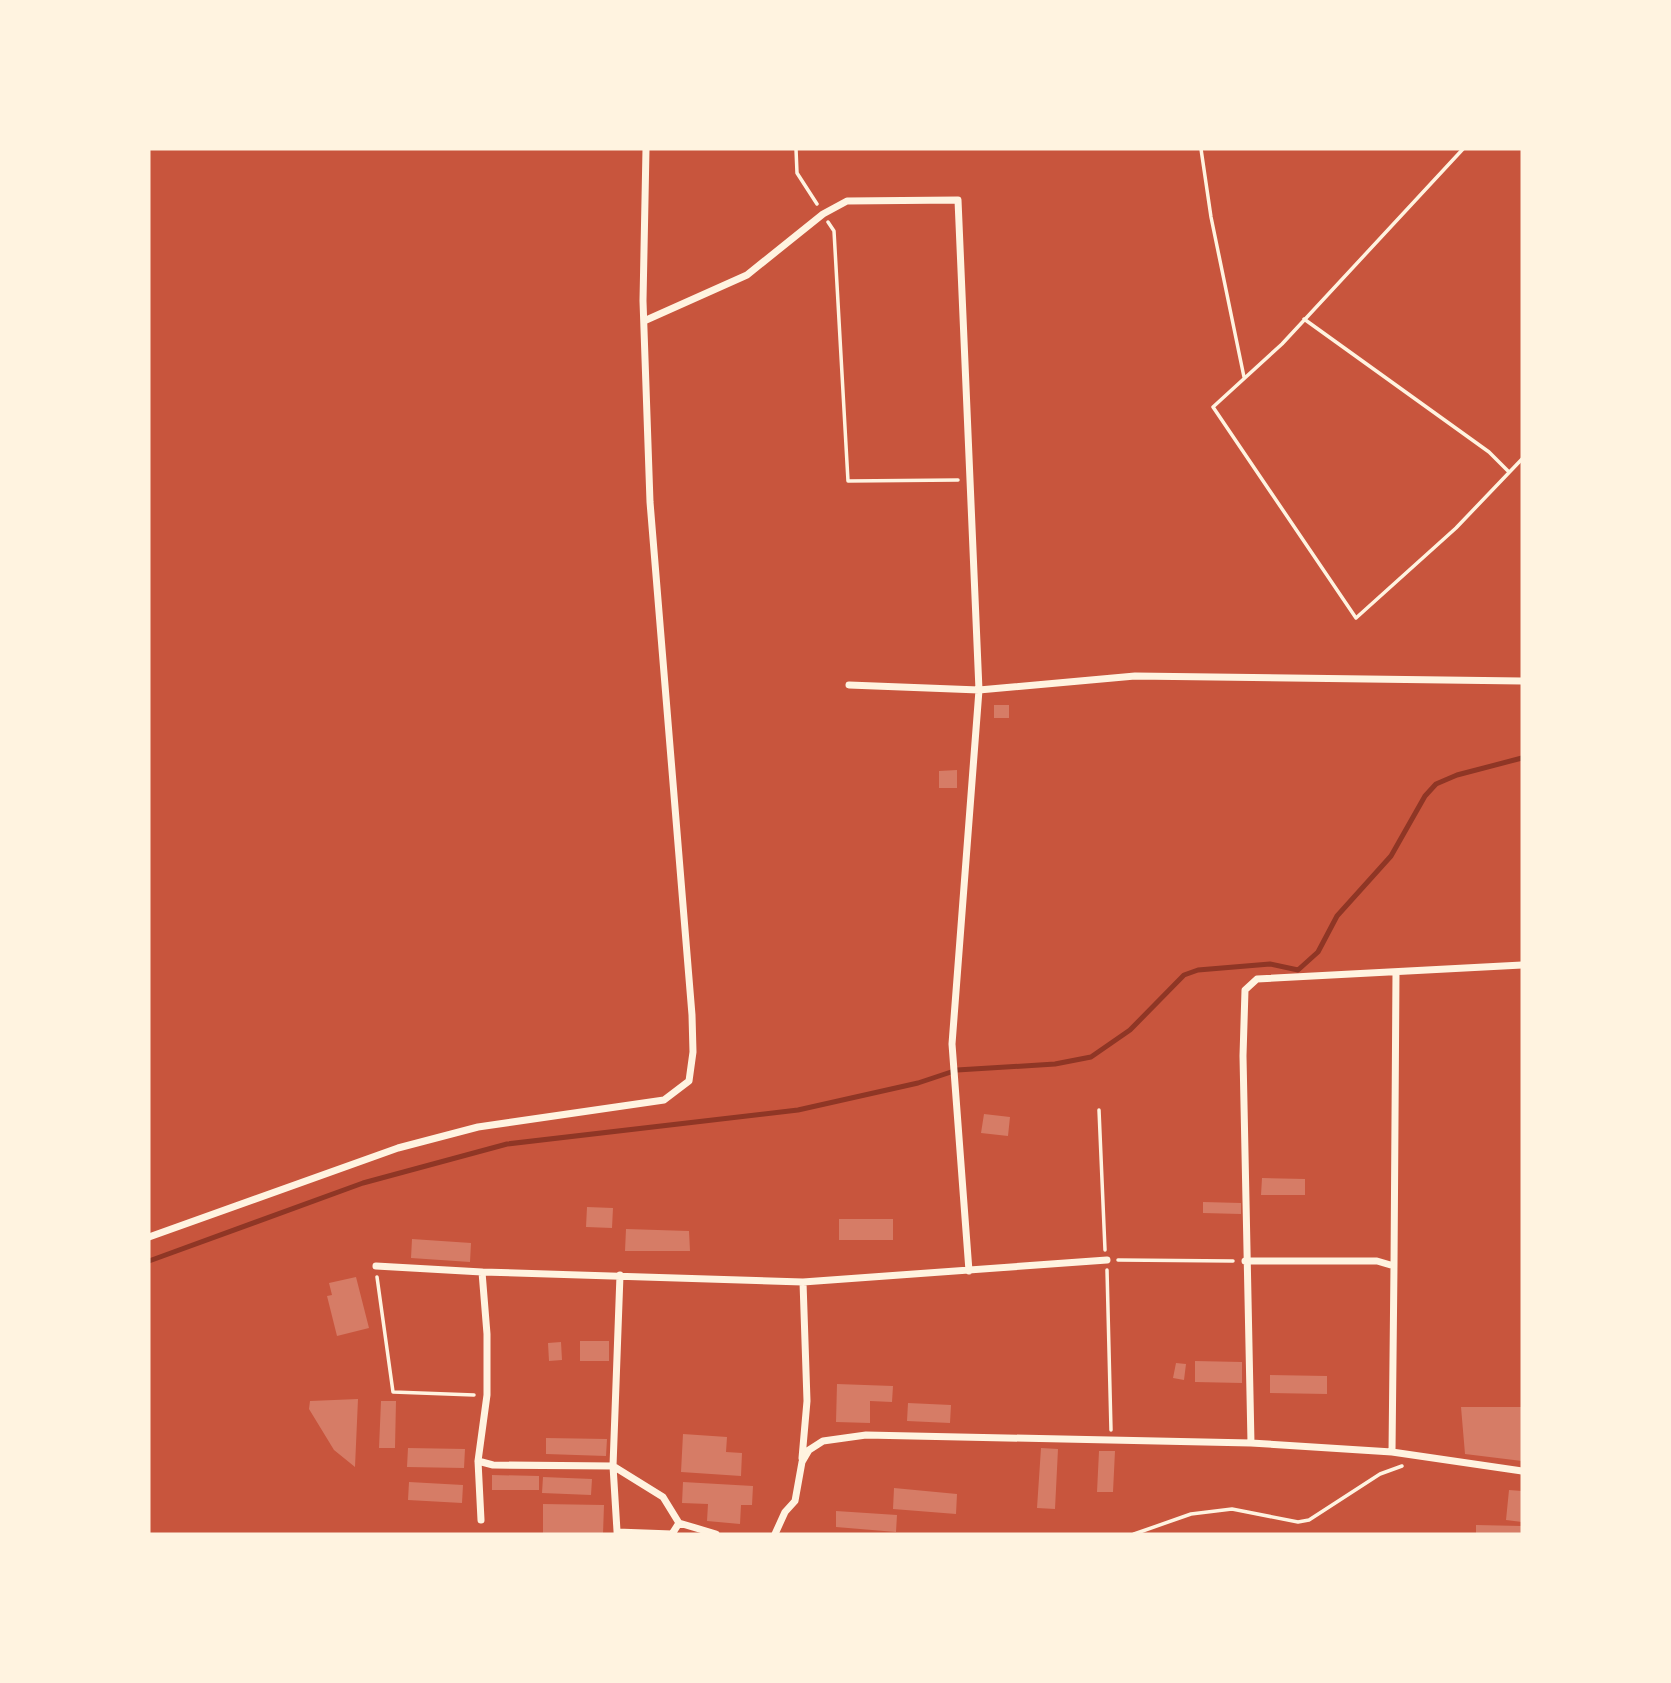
<svg xmlns="http://www.w3.org/2000/svg" width="1671" height="1683" viewBox="0 0 1671 1683" font-family="'Libre Baskerville',serif">
  <rect width="100%" height="100%" fill="#c8553d"/>
  <g fill="none" stroke-linecap="round" stroke-linejoin="round">
    <!-- stream -->
    <path stroke="#8f3625" stroke-width="5" d="M149 1261 363 1183 507 1144 798 1110 918 1083 957 1070 1055 1064 1091 1057 1130 1030 1184 975 1198 970 1270 964 1298 970 1318 952 1337 916 1391 856 1425 796 1436 784 1457 775 1522 758"/>
  </g>
  <!-- building -->
  <path fill="#d67c66" d="M994 705H1009V718H994Z
    M957 770V788H939V771Z
    M984 1114 1010 1117 1008 1136 981 1133Z
    M1262 1178 1305 1179V1195H1261Z
    M1203 1202 1241 1203V1214L1203 1213Z
    M587 1207 613 1208 612 1228 586 1227Z
    M839 1219H893V1240H839Z
    M626 1229 689 1231 690 1251H625Z
    M412 1239 471 1243 470 1262 411 1258Z
    M356 1277 369 1328 337 1336 327 1296 332 1295 329 1283Z
    M580 1341H609V1361H580Z
    M561 1342 562 1360 549 1361 548 1343Z
    M1195 1361 1242 1362V1383L1195 1382Z
    M1176 1363 1186 1364 1184 1380 1173 1378Z
    M1270 1375 1327 1376V1394L1270 1393Z
    M837 1384 893 1386 892 1402 870 1401V1423L836 1422Z
    M358 1399 355 1467 334 1450 309 1409 310 1401Z
    M381 1401H396L395 1448H379Z
    M908 1403 951 1405 950 1423 907 1421Z
    M1461 1407H1522V1461L1465 1454Z
    M683 1434 727 1437 726 1452 742 1453 741 1476 681 1472Z
    M546 1438 607 1439 606 1456 546 1454Z
    M408 1448 465 1449 464 1468 407 1467Z
    M1041 1448 1058 1449 1055 1509 1037 1508Z
    M1099 1451H1115L1113 1492H1097Z
    M492 1475 539 1476V1490H492Z
    M543 1477 592 1479 591 1495 542 1493Z
    M409 1482 463 1485 462 1503 408 1500Z
    M683 1482 753 1486 752 1505H741L740 1524 707 1521 708 1504 682 1503Z
    M894 1488 957 1494 956 1514 893 1509Z
    M1509 1490 1522 1491V1522L1506 1520Z
    M543 1504 604 1505 603 1534H543Z
    M836 1511 897 1515 896 1532 836 1527Z
    M1476 1525 1522 1526V1534H1476Z"/>
  <g fill="none" stroke-linecap="round" stroke-linejoin="round">
    <!-- path -->
    <path stroke="#fff3e0" stroke-width="3.5" d="M796 149 797 173 817 204
      M1201 149 1211 217 1244 377
      M1463 149 1282 344 1213 407 1356 618 1456 528 1522 459
      M828 222 834 231 848 481 958 480
      M1304 319 1489 452 1509 472
      M1099 1110 1105 1250
      M1118 1260 1233 1261
      M1107 1270 1111 1430
      M377 1277 393 1392 474 1395
      M1134 1534 1191 1514 1232 1509 1298 1522 1309 1520 1380 1474 1402 1466"/>
    <!-- minor -->
    <path stroke="#fff3e0" stroke-width="7" d="M644 321 747 275 823 214 847 201 958 200 979 690 952 1044 969 1271
      M849 685 979 690 1135 676 1522 681
      M149 1237 398 1148 478 1127 664 1100 689 1081 693 1052 692 1015 650 502 643 301 646 149
      M1245 1261H1377L1394 1266 1392 1452
      M376 1266 482 1272 487 1334V1395L478 1461 481 1520
      M1394 1266 1396 972
      M482 1272 803 1282 807 1401 802 1458
      M803 1282 1107 1260
      M1251 1443 1243 1056 1245 990 1257 979 1522 965
      M478 1461 493 1465 613 1466 663 1497 679 1523
      M617 1531 613 1466 620 1275
      M617 1532 672 1534 679 1523 716 1534
      M775 1534 785 1512 795 1501 802 1462 809 1450 823 1441 866 1435 1251 1443 1392 1452 1522 1471"/>
  </g>
  <!-- border -->
  <rect width="1671" height="1683" fill="none" stroke="#fff3e0" stroke-width="301"/>
</svg>
